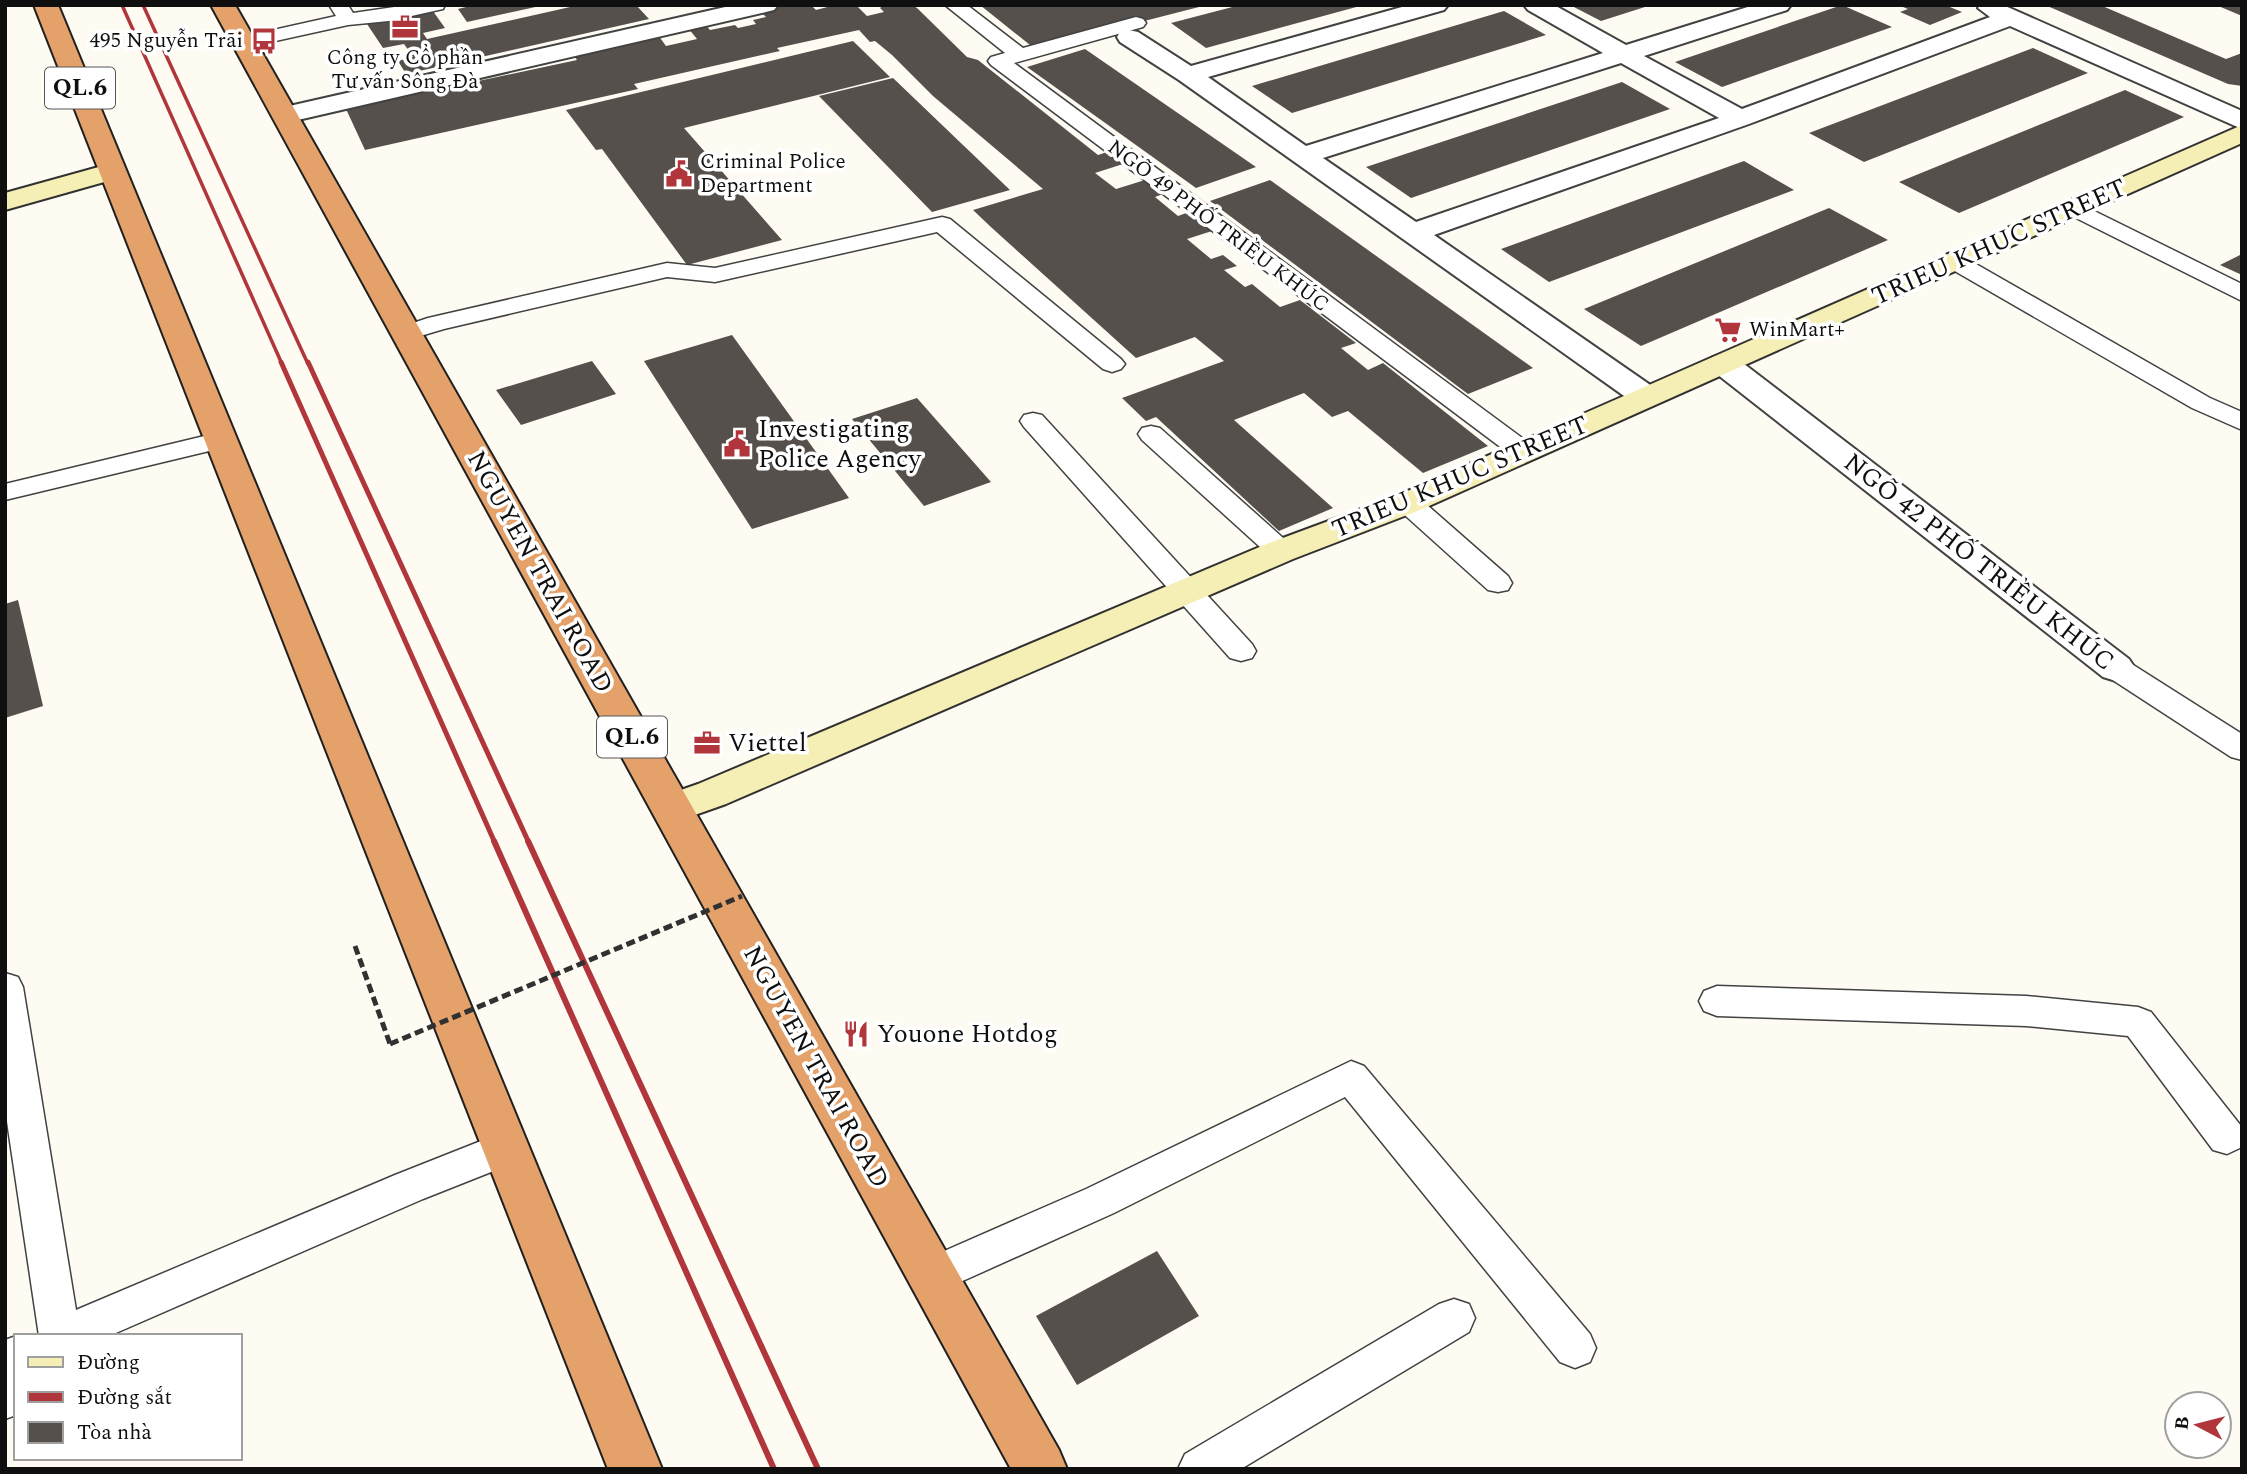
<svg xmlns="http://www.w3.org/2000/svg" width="2247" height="1474" viewBox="0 0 2247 1474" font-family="Spectral,serif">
  <rect width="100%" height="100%" fill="#fdfbf2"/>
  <!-- building -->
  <path fill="#56504c" d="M474 5H540V6L467 22 458 9Z
    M579 5H636L649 19 406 74 398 61 413 57 404 44 383 48 365 21 430 7 445 28 423 33 427 39Z
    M781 5H811L816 10 835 5H856L867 16 884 12 880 8 884 5H912L917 8 967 57 978 60 1098 155 1107 152 1123 164 1095 173 1116 189 1145 180 1163 194 1155 197 1178 216 1189 212 1212 231 1187 239 1211 259 1223 255 1237 266 1224 270 1245 287 1252 284 1280 307 1300 300 1356 343 1341 348 1368 370 1383 363 1488 446 1423 473 1348 411 1332 417 1304 393 1234 420 1333 508 1279 531 1156 417 1146 421 1122 398 1224 361 1195 337 1136 358 992 228 973 210 1043 189 933 96 892 55 875 41 870 42 859 30 777 48 780 51 634 84 638 89 365 150 346 109 577 60 572 53 658 35 666 46 697 39 688 28 705 24 710 30 735 25 738 28 756 24 753 20 766 17 759 10Z
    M980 5H1196L1199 7 1035 49Z
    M1240 5H1360V6L1206 48 1171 23Z
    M1570 5H1648V6L1601 21Z
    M1842 5 1892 27 1722 87 1675 62Z
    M1898 5H1945L1962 12 1930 25 1900 12 1908 9Z
    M2045 5H2100L2226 59 2242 53V86L2228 84Z
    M2216 5H2242V16Z
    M1504 11 1546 35 1292 113 1252 86Z
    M853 41 890 77 684 128 782 240 687 265 602 149 596 150 566 110Z
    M2033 48 2088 73 1864 162 1809 133Z
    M1085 49 1256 167 1196 188 1027 67Z
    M893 78 1010 190 932 212 819 96Z
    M1622 82 1670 109 1411 198 1366 167Z
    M2125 90 2184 117 1959 213 1899 182Z
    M1744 161 1794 190 1549 282 1501 249Z
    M1270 180 1533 368 1468 394 1210 201Z
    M1829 208 1888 240 1641 346 1584 309Z
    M2242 254V275L2220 265Z
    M732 335 849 498 752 529 644 361Z
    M592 361 616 394 521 425 496 390Z
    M917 398 991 482 924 506 852 419Z
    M18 600 43 706 5 718V604Z
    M1157 1251 1199 1316 1077 1385 1036 1316Z"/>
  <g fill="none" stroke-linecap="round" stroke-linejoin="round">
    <!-- lane casing -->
    <g stroke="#424242" stroke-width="3">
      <path id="lane" d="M329 5H348L353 13 408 5H445L443 9 389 21 348 25 244 48 237 46 234 42 237 38 336 16Z
        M945 5H967L1023 48 1136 17 1143 19 1146 23 1143 27 1014 63 1533 446 1537 452 1533 458 1524 460 1515 458 991 65 988 61 991 57 1005 53Z
        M2076 202 2242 284V301L2068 214 2065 209 2068 204Z
        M942 217 950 219 1121 359 1125 364 1121 369 1112 372 1103 369 937 232 715 282 667 277 444 329 407 340 398 338 395 333 398 328 428 318 667 263 715 268Z
        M1954 254 1962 256 2210 398 2242 412V430L2192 408 1946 266 1942 261 1946 256Z
        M1033 413 1042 415 1252 644 1256 651 1252 658 1241 661 1230 658 1024 427 1020 421 1024 415Z
        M1151 426 1160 428 1291 545 1295 551 1291 557 1281 560 1271 557 1142 440 1138 434 1142 428Z
        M221 432 230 434 234 440 230 446 5 500V484Z
        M1408 494 1418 497 1508 576 1512 583 1508 590 1498 592 1488 590 1398 509 1394 503 1398 497Z
        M2116 658 2127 661 2242 734V760L2231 757 2105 675 2101 668 2105 661Z
        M5 973 18 977 23 987 76 1310 395 1175 491 1137 505 1132 519 1137 524 1149 519 1161 423 1199 109 1336H39L5 1108Z
        M1717 986 2026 996 2138 1007 2151 1012 2241 1126 2242 1147 2227 1154 2213 1150 2128 1036 2026 1026 1717 1016 1704 1011 1699 1001 1704 991Z
        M1351 1061 1364 1066 1590 1334 1596 1348 1590 1362 1575 1368 1560 1362 1345 1097 1114 1213 947 1288 933 1293 919 1288 913 1275 919 1262 1086 1189Z
        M1454 1299 1469 1304 1475 1318 1469 1332 1241 1469H1178L1185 1454 1439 1304Z
        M16 1336V1415L5 1419V1340Z"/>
    </g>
    <!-- street casing -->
    <g stroke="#424242" stroke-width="4">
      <path id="street" d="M734 5H778L774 10 766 12 285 123 276 120 272 115 276 110 285 107Z
        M1409 5H1448L1444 10 1208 77 1306 146 1603 53 1528 10 1524 5H1554L1626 45 1754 5H1791L1787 10 1644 56 1742 109 1990 17 1978 8 1980 5H2003L2242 111V129L2010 26 1749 124 1434 235 1656 389 1661 396 1656 403 1645 405 1634 403 1179 80 1120 42 1117 37 1120 32 1129 30 1138 32 1191 66ZM1621 63 1719 118 1416 222 1323 158Z
        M1724 355 1735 357 2129 659 2135 668 2129 677 2116 681 2103 677 1713 371 1709 364 1713 357Z"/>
    </g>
    <!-- secondary casing -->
    <g stroke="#313131" stroke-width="4">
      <path id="secondary" d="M2242 125V143L1420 510 1293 559 726 804 672 823 658 818 652 808 658 798 698 784 1269 543 1396 496Z
        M113 163 122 165 126 171 122 177 5 210V193Z"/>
    </g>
    <!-- highway casing -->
    <g stroke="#202020" stroke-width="4">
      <path id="highway" d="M34 5H58L662 1469H608Z
        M211 5H235L1059 1450 1067 1469H1011Z"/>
    </g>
    <!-- path -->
    <path stroke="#313131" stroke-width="5" stroke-dasharray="9 4.5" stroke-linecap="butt" d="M355 946 390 1044"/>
    <!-- lane -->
    <use href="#lane" fill="#fff" fill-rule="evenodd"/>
    <!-- street -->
    <use href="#street" fill="#fff" fill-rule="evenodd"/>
    <!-- secondary -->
    <use href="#secondary" fill="#f6efb5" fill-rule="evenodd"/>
    <!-- highway -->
    <use href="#highway" fill="#e4a26a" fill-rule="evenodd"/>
    <!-- rail-far2 -->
    <path stroke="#b0363c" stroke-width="3.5" d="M122 5 282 364
      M143 5 308 364"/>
    <!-- rail-far1 -->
    <path stroke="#b0363c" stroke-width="5" d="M281 362 495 843
      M308 362 529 843"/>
    <!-- rail -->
    <path stroke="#b0363c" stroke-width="6" d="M494 841 774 1469
      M528 841 818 1469"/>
    <!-- path-bridge -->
    <path stroke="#313131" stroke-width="5" stroke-dasharray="9 4.5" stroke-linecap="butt" d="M390 1044 742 896"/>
  </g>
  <!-- icons -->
  <defs>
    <g id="office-bare" transform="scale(2.1)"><path d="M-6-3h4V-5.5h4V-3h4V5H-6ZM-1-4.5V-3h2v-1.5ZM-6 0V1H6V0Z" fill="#b0363c" stroke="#fff" stroke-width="2.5" paint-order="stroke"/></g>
    <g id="bus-bare" transform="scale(2.1)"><path d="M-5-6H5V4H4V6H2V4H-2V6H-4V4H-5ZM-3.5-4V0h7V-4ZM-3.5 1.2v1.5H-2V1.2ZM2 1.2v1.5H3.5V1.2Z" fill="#b0363c" stroke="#fff" stroke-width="2.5" paint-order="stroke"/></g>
    <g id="civic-bare" transform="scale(2.1)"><path d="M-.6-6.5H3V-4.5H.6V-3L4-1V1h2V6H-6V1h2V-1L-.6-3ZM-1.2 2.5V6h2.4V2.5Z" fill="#b0363c" stroke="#fff" stroke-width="2.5" paint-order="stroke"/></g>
    <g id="supermarket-bare" transform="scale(2.1)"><path d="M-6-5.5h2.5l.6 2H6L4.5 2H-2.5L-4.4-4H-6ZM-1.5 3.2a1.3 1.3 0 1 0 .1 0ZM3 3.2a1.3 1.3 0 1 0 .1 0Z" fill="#b0363c" stroke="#fff" stroke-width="2.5" paint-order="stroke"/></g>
    <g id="restaurant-bare" transform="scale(2.1)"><path d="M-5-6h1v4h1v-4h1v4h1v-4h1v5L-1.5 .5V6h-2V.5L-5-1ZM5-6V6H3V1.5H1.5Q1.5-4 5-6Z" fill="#b0363c" stroke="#fff" stroke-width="2.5" paint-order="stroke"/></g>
  </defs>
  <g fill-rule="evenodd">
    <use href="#office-bare" x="405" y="27"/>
    <use href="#bus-bare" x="264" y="41"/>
    <use href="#civic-bare" x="679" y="174"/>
    <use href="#supermarket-bare" x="1728" y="330"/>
    <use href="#civic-bare" x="737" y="444"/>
    <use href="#office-bare" x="707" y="743"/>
    <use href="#restaurant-bare" x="856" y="1034"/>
  </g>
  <g text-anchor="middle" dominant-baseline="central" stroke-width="7" stroke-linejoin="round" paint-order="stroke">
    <!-- far-poi labels -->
    <g font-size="21" fill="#0f0f0f" stroke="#fff" text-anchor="start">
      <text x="243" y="41" text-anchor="end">495 Nguyễn Trãi</text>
      <text x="405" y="58" text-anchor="middle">Công ty Cổ phần<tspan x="405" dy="24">Tư vấn Sông Đà</tspan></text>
      <text x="700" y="162">Criminal Police<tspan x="700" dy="24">Department</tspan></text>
      <text x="1749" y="330">WinMart+</text>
    </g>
    <!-- far-street labels -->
    <g font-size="21" fill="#0f0f0f" stroke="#fff">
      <text transform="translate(1218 226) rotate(37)">NGÕ 49 PHỐ TRIỀU KHÚC</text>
    </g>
    <!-- shield labels -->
    <g fill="#fff" stroke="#575757" stroke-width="2">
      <rect x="45" y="67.5" width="70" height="41" rx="5"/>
      <rect x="597" y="716.5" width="70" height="41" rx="5"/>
    </g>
    <g font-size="24" font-weight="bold" fill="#0f0f0f">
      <text x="80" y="88">QL.6</text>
      <text x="632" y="737">QL.6</text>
    </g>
    <!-- street labels -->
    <g font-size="26" fill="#0f0f0f" stroke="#fff">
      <text transform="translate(1999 242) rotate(-24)">TRIEU KHUC STREET</text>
      <text transform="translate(1460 477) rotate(-23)">TRIEU KHUC STREET</text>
      <text transform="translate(1979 562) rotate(38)">NGÕ 42 PHỐ TRIỀU KHÚC</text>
      <text transform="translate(540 572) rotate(61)">NGUYEN TRAI ROAD</text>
      <text transform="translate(816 1067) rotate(61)">NGUYEN TRAI ROAD</text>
    </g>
    <!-- poi labels -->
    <g font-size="26" fill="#0f0f0f" stroke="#fff" text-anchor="start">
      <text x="758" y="429">Investigating<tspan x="758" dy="30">Police Agency</tspan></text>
      <text x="728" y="743">Viettel</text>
      <text x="877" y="1034">Youone Hotdog</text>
    </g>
  </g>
  <!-- border -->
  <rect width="2247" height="1474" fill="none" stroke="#0f0f0f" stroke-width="14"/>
  <!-- legend -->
  <rect x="14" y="1334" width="228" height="126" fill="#ffffff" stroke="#9f9f9f" stroke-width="2"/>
  <rect x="28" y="1357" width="35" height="10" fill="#f6efb5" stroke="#9f9f9f" stroke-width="2"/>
  <text x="77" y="1369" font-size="21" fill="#0f0f0f">Đường</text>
  <rect x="28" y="1392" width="35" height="10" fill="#b0363c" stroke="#9f9f9f" stroke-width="2"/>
  <text x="77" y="1404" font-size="21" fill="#0f0f0f">Đường sắt</text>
  <rect x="28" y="1422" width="35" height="21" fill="#56504c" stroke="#9f9f9f" stroke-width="2"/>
  <text x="77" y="1439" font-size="21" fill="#0f0f0f">Tòa nhà</text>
  <!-- north arrow -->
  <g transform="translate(2198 1425) rotate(277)"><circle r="33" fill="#ffffff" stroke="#9f9f9f" stroke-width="2"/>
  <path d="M0-5L12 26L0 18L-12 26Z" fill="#b0363c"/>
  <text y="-10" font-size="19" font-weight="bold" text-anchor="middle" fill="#0f0f0f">B</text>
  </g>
</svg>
